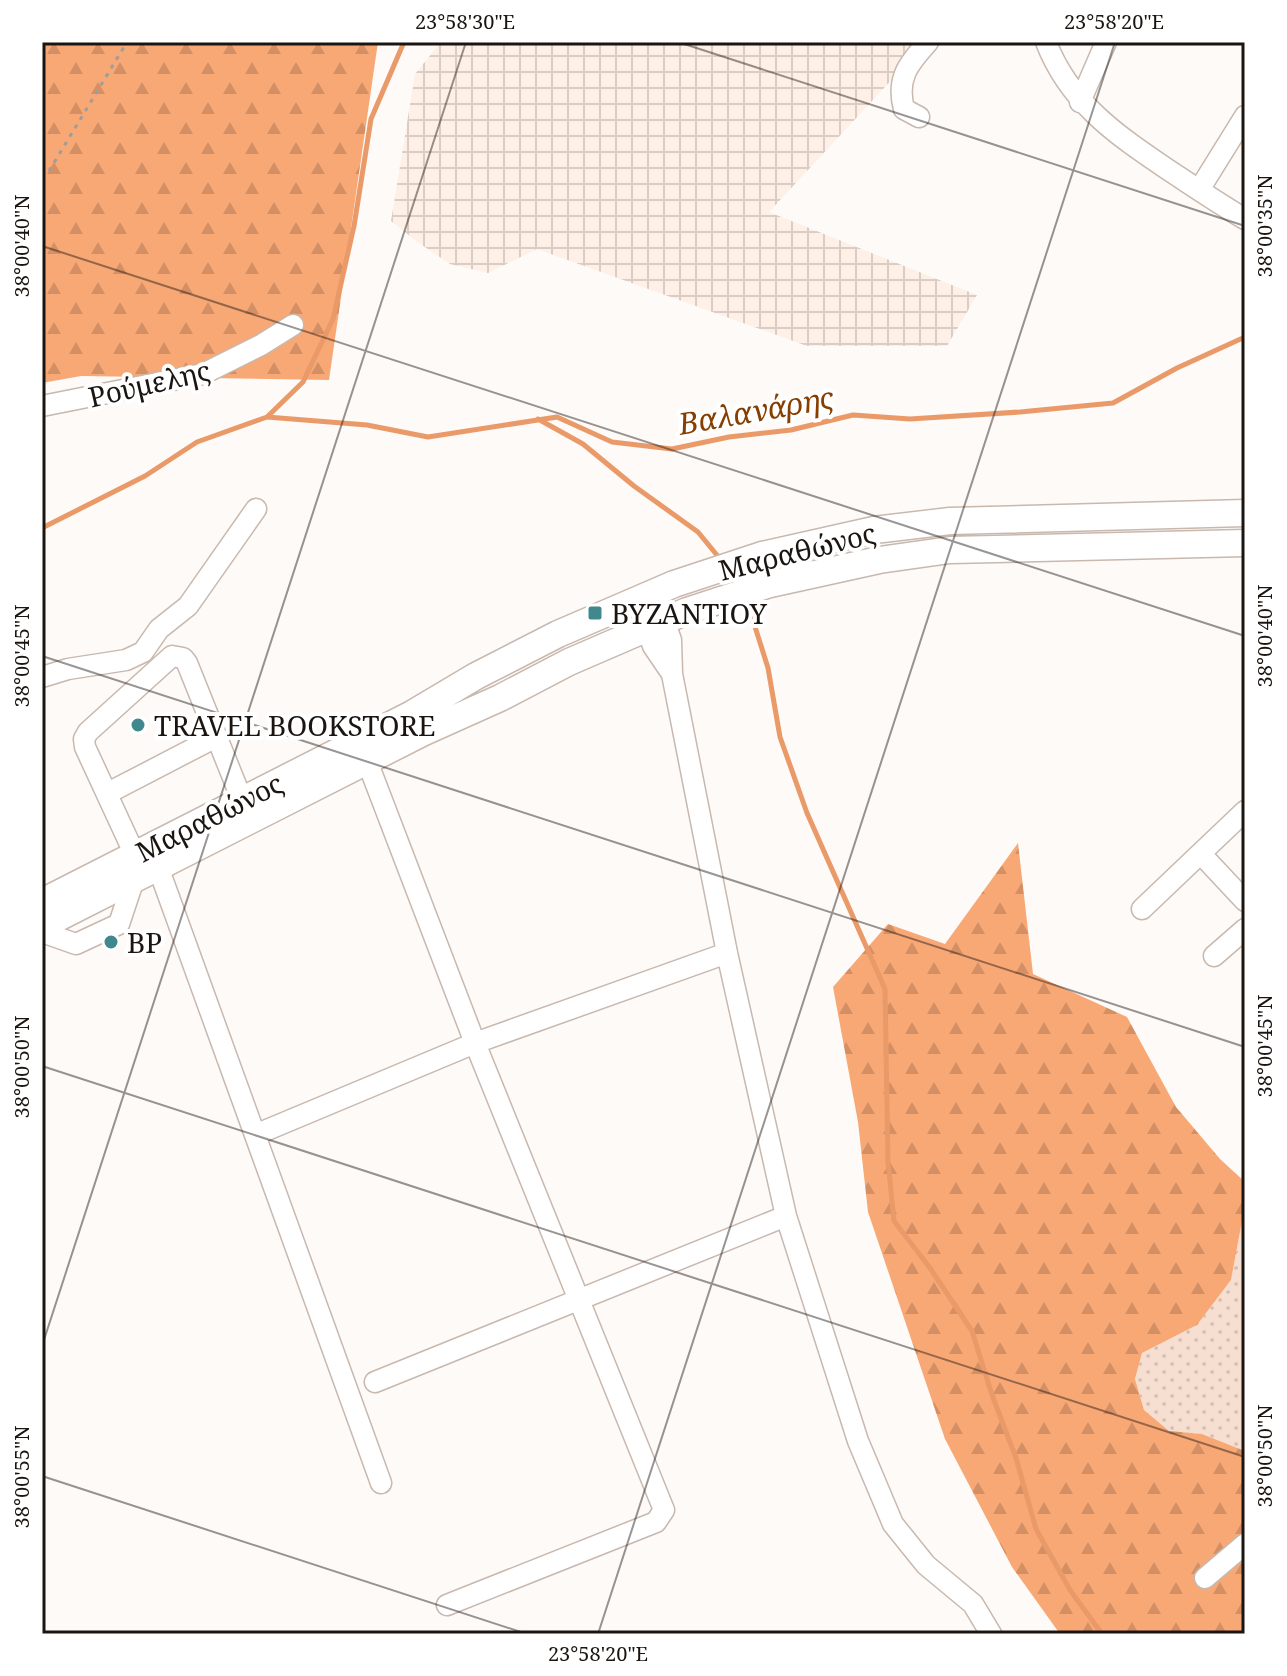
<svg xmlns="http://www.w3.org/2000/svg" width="1287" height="1676" viewBox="0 0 1287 1676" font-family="'Noto Serif',serif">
  <defs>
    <pattern id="industrial-grid" width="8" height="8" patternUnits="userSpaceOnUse" patternTransform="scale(2)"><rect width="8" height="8" fill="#fef0e7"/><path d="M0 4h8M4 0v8" fill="none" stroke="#d9cdc5"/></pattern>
    <pattern id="grass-dots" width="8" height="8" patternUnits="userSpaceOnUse" patternTransform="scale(2)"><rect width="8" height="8" fill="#f6dfd1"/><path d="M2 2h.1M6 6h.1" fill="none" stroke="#d2beb2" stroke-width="1.8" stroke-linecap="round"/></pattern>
    <pattern id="forest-firs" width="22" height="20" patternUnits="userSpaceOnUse" patternTransform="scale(2)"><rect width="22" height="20" fill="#f8a875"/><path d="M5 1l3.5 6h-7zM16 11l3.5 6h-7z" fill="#d49064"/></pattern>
  </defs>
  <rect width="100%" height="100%" fill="#fdfaf7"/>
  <!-- industrial -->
  <path fill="url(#industrial-grid)" d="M441 42H921L897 74 769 212 977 295 947 346H807L537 249 488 273 450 264 416 241 391 221 415 74Z"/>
  <!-- grass -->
  <path fill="url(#grass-dots)" d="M1245 1205V1451L1202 1434 1169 1432 1144 1410 1135 1379 1142 1353 1197 1325 1231 1280Z"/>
  <!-- forest -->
  <path fill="url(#forest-firs)" d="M42 42H378L329 380 81 376 42 383Z
    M1018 843 1033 974 1127 1017 1176 1107 1220 1159 1245 1182V1205L1231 1280 1197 1325 1142 1353 1135 1379 1144 1410 1169 1431 1202 1434 1245 1451V1634H1060L1012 1567 945 1439 868 1212 858 1122 833 987 888 924 945 944Z"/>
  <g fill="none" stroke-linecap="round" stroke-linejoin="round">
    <!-- stream -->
    <path stroke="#e99a68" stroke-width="5" d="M267 417 367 425 428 437 557 417 612 442 672 449 729 437 791 430 853 415 910 419 1020 412 1113 403 1177 368 1245 337
      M538 419 583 444 634 486 698 532 721 560
      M42 528 145 476 197 442 267 417 303 382 333 319 354 226 371 119 404 42
      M743 600 751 614 768 668 780 737 807 813 885 989 888 1162 894 1221 930 1268 972 1331 992 1395 1016 1458 1036 1529 1070 1590 1102 1634"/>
    <!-- minor casing -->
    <g stroke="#c8b8ae" stroke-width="23">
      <path id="minor" d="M1046 42C1069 102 1115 134 1167 169 1193 186 1218 203 1245 219
        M1080 102 1106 42
        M919 117 904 109C896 79 908 64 928 42
        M1199 190 1245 116
        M42 406 203 374 261 345 293 325
        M654 592 671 640 672 674 727 953 786 1216 858 1441 893 1524 926 1565 973 1604 991 1634
        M637 600 653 646 672 674
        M42 677 68 669 126 660 143 652 159 629 188 606 256 509
        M367 761 475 1043 664 1510 656 1522 447 1605
        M108 793 216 737
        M1201 854 1245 901
        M135 855 85 747 84 739 88 732 172 656 183 658 187 663 242 800
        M158 867 381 1483
        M1142 909 1245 811
        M42 932 76 944 119 924 134 879
        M1214 956 1245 929
        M255 1135 475 1043 727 953
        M375 1382 786 1216
        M1205 1578 1245 1544"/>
    </g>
    <!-- major casing -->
    <g stroke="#c8b8ae" stroke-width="29">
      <path id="major" d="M42 902 412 714 476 676 558 634 674 584 762 555 874 530 950 521 1245 513
        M42 926 422 733 500 698 569 662 687 611 770 584 879 560 950 550 1245 543"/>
    </g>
    <!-- path -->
    <path stroke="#a09c99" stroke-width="3" stroke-dasharray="4 6" stroke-linecap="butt" d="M49 171 127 42"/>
    <!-- minor -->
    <use href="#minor" stroke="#fff" stroke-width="20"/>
    <!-- major -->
    <use href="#major" stroke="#fff" stroke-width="26"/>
  </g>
  <!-- ticks -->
  <path fill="none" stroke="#1b1511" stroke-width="2" stroke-opacity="0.45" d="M678 42 1245 226M42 246 1245 636M42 656 1245 1047M42 1066 1245 1457M42 1346 466 42M42 1476 527 1634M598 1634 1115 42"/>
  <!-- markers -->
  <g fill="#40888e" stroke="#fff" stroke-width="3">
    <rect x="587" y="605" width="16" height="16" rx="4"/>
    <circle cx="138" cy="725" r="8"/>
    <circle cx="111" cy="942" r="8"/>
  </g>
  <g text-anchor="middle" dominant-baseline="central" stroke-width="8" stroke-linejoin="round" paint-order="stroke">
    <!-- street labels -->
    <g font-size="28" fill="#1b1511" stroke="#fff">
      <text transform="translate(149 383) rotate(-13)">Ρούμελης</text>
      <text transform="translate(797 551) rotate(-14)">Μαραθώνος</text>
      <text transform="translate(209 817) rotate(-27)">Μαραθώνος</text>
    </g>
    <!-- poi labels -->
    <g font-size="28" fill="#1b1511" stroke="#fff" text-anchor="start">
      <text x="611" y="613">ΒΥΖΑΝΤΙΟΥ</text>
      <text x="154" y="725">TRAVEL BOOKSTORE</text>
      <text x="127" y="942">BP</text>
    </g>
    <!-- water labels -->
    <g font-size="30" font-style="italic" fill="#863f00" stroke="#fff">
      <text transform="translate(756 410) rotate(-10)">Βαλανάρης</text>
    </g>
  </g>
  <!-- border -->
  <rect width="1287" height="1676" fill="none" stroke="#ffffff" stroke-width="88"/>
  <rect x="44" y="44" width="1199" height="1588" fill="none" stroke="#1b1511" stroke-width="3"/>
  <g font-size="20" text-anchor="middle" fill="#1b1511">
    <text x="465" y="29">23°58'30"E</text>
    <text x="1114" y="29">23°58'20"E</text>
    <text transform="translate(1265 226) rotate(-90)" y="7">38°00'35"N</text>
    <text transform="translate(22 246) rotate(-90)" y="7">38°00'40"N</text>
    <text transform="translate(1265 636) rotate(-90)" y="7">38°00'40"N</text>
    <text transform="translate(22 656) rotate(-90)" y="7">38°00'45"N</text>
    <text transform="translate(1265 1046) rotate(-90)" y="7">38°00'45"N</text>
    <text transform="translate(22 1067) rotate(-90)" y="7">38°00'50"N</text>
    <text transform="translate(1265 1456) rotate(-90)" y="7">38°00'50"N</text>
    <text transform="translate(22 1477) rotate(-90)" y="7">38°00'55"N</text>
    <text x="598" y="1661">23°58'20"E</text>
  </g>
</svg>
